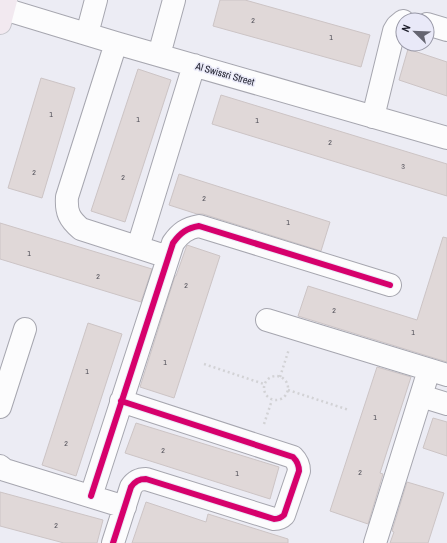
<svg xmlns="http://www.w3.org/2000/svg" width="447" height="543" viewBox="0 0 447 543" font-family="'Archivo Narrow',sans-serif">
  <rect width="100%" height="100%" fill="#ececf4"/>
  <!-- building -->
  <path fill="#e0d8d8" stroke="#ccc4c5" d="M220 0H245L370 35 361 67 213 26Z
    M408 49 447 62V96L399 80Z
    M138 69 171 80 125 222 91 211Z
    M41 78 75 88 42 198 8 188Z
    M221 95 447 164V196L212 124Z
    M179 174 330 222 321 251 203 214H197L169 205Z
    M0 223 152 269 141 302 0 259Z
    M443 237 447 238V362L298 316 308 286 417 320Z
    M187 245 220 256 174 398 140 387 175 276H176Z
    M88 323 122 334 76 476 42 465Z
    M377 367 411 377 380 473 383 474 368 524 330 511Z
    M433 418 447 422V456L423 448Z
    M136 423 279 467 270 499 125 453Z
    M407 482 444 493 428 543H390L394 532 392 531Z
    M0 492 103 520 97 543H64L0 526Z
    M146 502 206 522 208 514 288 539V543H132Z"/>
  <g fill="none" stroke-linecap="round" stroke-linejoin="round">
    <!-- minor casing -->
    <g stroke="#a6a6af" stroke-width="24">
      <path id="minor" d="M4 9 116 43 447 138
        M427 24 447 30
        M87 34 96 0
        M116 43 67 197C66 212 69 219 81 229L168 257
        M159 55 174 0
        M373 117 394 31 397 26 403 21
        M138 247 194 65
        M267 320 447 375
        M421 396 447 404
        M0 407 25 329
        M0 466 5 470 125 507
        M91 496 173 243C180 233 187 228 199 226L390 285
        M113 543 131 487C135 481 139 479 146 479L274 519C278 519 281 518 284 515L299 471C299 465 297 461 293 457L121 401
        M375 543 429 370"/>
    </g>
    <!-- primary casing -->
    <g stroke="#c6c6cc" stroke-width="24">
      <path id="primary" d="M0 23 6 0"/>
    </g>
    <!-- path -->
    <path stroke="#d2d2d5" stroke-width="2.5" stroke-dasharray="2 3" stroke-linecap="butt" d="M204 364 264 384
      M264 388a12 12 0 1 1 24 0a12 12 0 1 1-24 0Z
      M280 377 289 349
      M288 390 349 410
      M264 424 272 400"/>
    <!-- minor -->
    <use href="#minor" stroke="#fcfcfd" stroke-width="22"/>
    <!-- primary -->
    <use href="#primary" stroke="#f2e9f0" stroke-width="22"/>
    <!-- cycleway casing -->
    <g stroke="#e9e9f8" stroke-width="8">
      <path id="cycleway" d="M91 496 173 243C180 233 187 228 199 226L390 285
        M113 543 131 487C135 481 139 479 146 479L274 519C278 519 281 518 284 515L299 471C299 465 297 461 293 457L121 401"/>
    </g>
    <!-- cycleway -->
    <use href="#cycleway" stroke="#d6006c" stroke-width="6"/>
  </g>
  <g text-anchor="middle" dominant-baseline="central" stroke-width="3" stroke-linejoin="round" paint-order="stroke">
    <!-- number labels -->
    <g font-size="8" fill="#4e4d56">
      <text x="253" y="20">2</text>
      <text x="331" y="37">1</text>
      <text x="51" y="114">1</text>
      <text x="138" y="119">1</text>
      <text x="257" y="120">1</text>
      <text x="330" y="142">2</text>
      <text x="403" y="166">3</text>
      <text x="34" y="172">2</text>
      <text x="123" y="177">2</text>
      <text x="204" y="198">2</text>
      <text x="288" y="222">1</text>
      <text x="29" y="253">1</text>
      <text x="98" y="276">2</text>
      <text x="186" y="285">2</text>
      <text x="334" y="310">2</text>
      <text x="413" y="332">1</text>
      <text x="165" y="362">1</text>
      <text x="87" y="371">1</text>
      <text x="375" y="417">1</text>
      <text x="66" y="443">2</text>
      <text x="163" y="450">2</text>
      <text x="360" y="472">2</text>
      <text x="237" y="473">1</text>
      <text x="56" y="525">2</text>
    </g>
    <!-- street labels -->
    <g font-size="10" fill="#1c1d2a" stroke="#e9e9f8">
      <text transform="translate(225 74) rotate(16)">Al Swissri Street</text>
    </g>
  </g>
  <!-- north arrow -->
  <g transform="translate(415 32) rotate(293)"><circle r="19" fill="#e9e9f8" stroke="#9797a6"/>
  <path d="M0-3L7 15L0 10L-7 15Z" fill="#656571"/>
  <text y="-6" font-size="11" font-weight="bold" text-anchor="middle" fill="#1c1d2a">N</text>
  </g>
</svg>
